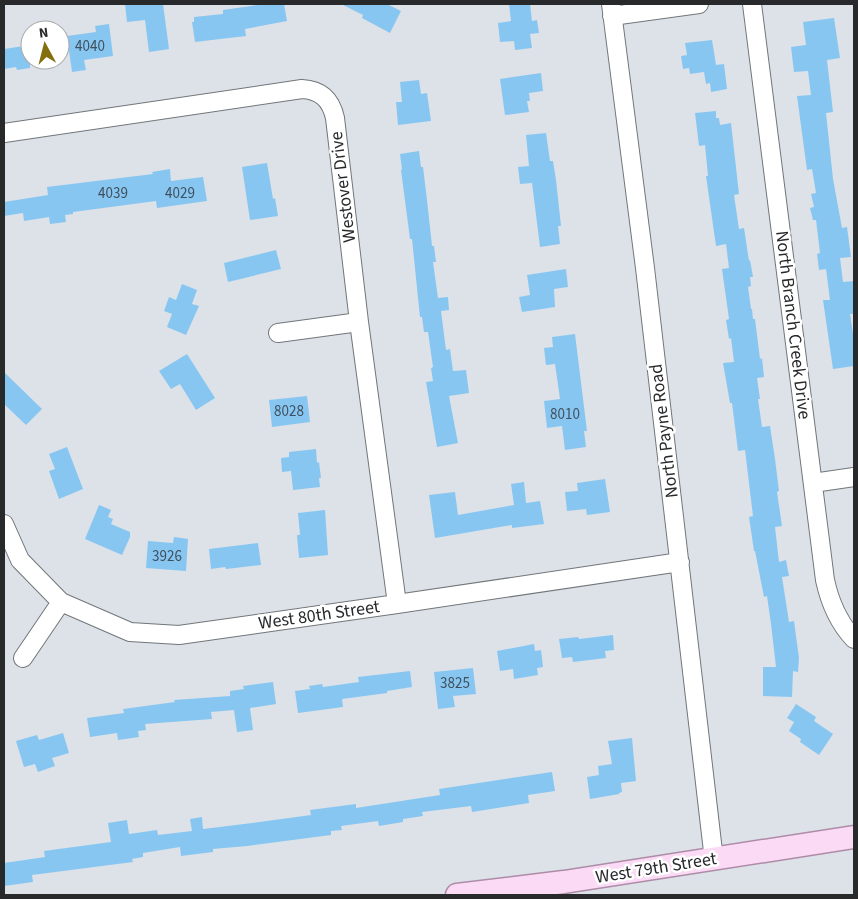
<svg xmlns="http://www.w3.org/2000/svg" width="858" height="899" viewBox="0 0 858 899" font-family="'Source Sans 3',sans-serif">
  <rect width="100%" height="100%" fill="#dce2e7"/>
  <!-- building -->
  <path fill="#88c6f2" d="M125 4H163L169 49 149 52 145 20 127 22Z
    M257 4H284L287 21 245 29 246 36 195 42 192 22H194V17L223 14V10L257 5Z
    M341 4H387L401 11 390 33 362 18 363 15Z
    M509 4H530L532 21 537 20 539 33 530 34 532 48 515 50 514 41 500 42 498 23 511 21Z
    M834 18 840 58 827 60 833 112 826 113 833 179 842 228 847 227 851 257 840 258 843 282 854 281V314H850L854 340V366L833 369 823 300H830L826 269 819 270 817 254 820 253 816 220H813L810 208 814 207 811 194 816 193 812 169 807 170 797 96 811 95 808 71 794 72 791 47 806 45 803 22Z
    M109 24 113 56 84 60 86 70 72 72 67 36 96 32 95 26Z
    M712 40 716 65 724 64 727 89 711 92 710 83 706 84 704 72 690 74 689 68 683 69 681 56 687 55 685 43Z
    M30 45V68L17 70 16 67 4 69V49Z
    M541 73 543 91 529 93 530 101H527L529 112 505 115 500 79Z
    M419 80 421 94 427 93 431 121 398 125 396 102H402L400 82Z
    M716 111V118H719L720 125 731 123 739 194 734 195 739 229 744 228 749 261 750 260 753 277H750L751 286 748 287 751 309H752L753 319H755L760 359 762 358 764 377 757 378 760 399H758L762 427 770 426 775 459 779 491 777 492 782 526 775 527 779 562 786 560 789 576 782 577 789 622 794 621 799 658 798 672 793 671 792 697 763 696V667H776L771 624 767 596 764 597 755 551H754L749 517 753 516 745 450 738 451 732 403H730L723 363 734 362 731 338 729 339 726 320 729 319 722 269 729 268 726 244 716 246 706 176H708L705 145 699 146 695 113Z
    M546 133 550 161H553L556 180 561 226H558L560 244 540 247 532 183 520 184 518 167 529 166 526 135Z
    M419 151 421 167H423L427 200 432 246H434L436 262H433L438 298 448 297 449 310 441 311 446 350 450 349 453 371 466 370 469 393 449 396 458 443 437 447 426 382 433 381 431 368 433 367 428 332H424L422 317H420L412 239H410L401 170 402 169 400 154Z
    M267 163 273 199 275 198 278 216 250 220 242 167Z
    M170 169 171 181 203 177 207 201 157 208 156 201 73 212V214L65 215 66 222 50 224 49 217 24 221 23 213 4 216V202L48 195 47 187 153 174 152 172Z
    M276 250 281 269 228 282 224 263Z
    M566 269 568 287 554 289 555 307 522 312 519 297 530 295 527 275Z
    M182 284 197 290 192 304 199 306 186 335 167 327 172 314 164 311 169 297 176 300Z
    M575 334 587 431H584L586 447 565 450 562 426 547 428 544 401 560 399 555 364 546 365 544 348 553 347 552 337Z
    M187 354 215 398 196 410 180 384 171 389 159 371Z
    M4 372 42 409 26 425 4 404Z
    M307 396 310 422 272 427 269 400Z
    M67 447 83 489 59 499 49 471 55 469 49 454Z
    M316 449 317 463 319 462 321 478H319L320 487 293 490 291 471 282 472 281 458 289 457V452Z
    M605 479 610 512 587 515 586 509 567 511 565 492 578 491 577 483Z
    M524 482 526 503 540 501 544 524 512 528V525L435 538 429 495 455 492 458 515 514 505 511 484Z
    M99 505 111 510 108 517 113 519 111 524 130 532V537L122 555 85 539Z
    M325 510 328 555 299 558 297 535H300L298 513Z
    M174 537 188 539 186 571 146 568 148 541 173 543Z
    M258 543 261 565 226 569 225 567 211 569 209 549Z
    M613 635 614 650 605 651 606 658 573 662 572 657 562 658 559 639 578 637 579 639Z
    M534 644 535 651 541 650 543 667 537 668 538 675 514 679 513 669 500 671 497 651Z
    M473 668 476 694 453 696 455 707 438 709 434 672Z
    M410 671 412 687 387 691V693L342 699 343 707 298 713 295 691 310 689 309 686 322 684 323 687 359 682 358 677Z
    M273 682 276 704 250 708 253 730 237 732 234 710 211 712 212 719 145 724 146 730 138 731 139 737 118 740 117 733 90 737 87 718 124 713 123 709 175 702 174 700 230 696V691L244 689 243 686Z
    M796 704 816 717 814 721 833 734 819 755 800 742 801 739 789 731 794 722 787 718Z
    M63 733 69 753 52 758 55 766 38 772 35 764 24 767 16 741 37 735 39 740Z
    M632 738 636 781 621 783 622 792 619 793V794L590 799 587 777 599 775 598 766 612 764 608 741Z
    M552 772 555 791 528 795 529 803 472 812 471 806 422 812 423 816 403 819V822L379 826 378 821 341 826 342 830 331 831V835L247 846 213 849V852L181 856 180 847 143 853V857L132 859 133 862 32 875 33 882 4 886V863L45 857 44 851 111 842 108 823 127 820 129 834 157 830 158 835 192 831 190 819 202 817 203 829 244 824 311 815 310 810 356 804V808L440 795 439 789Z"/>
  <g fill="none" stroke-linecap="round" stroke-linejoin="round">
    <!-- minor casing -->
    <g stroke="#71767a" stroke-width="20">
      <path id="minor" d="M611 4 645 268 714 860
        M752 4 825 580C830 603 838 622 854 639
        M612 16 699 4
        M4 133 302 89C321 90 331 100 335 118L359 322 397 604
        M278 333 359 322
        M813 483 854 477
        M4 524 20 560 61 602 130 632 179 635 397 604 680 562
        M23 658 61 602"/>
    </g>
    <!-- major casing -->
    <g stroke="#ae8ca8" stroke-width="25">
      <path id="major" d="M457 895 564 882 854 837"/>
    </g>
    <!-- minor -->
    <use href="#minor" stroke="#fff" stroke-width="18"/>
    <!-- major -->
    <use href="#major" stroke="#fadaf4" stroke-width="22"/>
  </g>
  <g text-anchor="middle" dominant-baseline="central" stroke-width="5" stroke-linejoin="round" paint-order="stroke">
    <!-- number labels -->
    <g font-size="15" fill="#3f505d">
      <text x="90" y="46">4040</text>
      <text x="113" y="193">4039</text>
      <text x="180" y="193">4029</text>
      <text x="289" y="411">8028</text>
      <text x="565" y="414">8010</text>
      <text x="167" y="556">3926</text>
      <text x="455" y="683">3825</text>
    </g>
    <!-- street labels -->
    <g font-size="18" fill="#27292b" stroke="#fff">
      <text transform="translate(343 187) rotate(-97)">Westover Drive</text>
      <text transform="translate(793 325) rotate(83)">North Branch Creek Drive</text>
      <text transform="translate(664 431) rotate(-97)">North Payne Road</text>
      <text transform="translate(319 615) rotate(-8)">West 80th Street</text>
      <text transform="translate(656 868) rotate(-9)">West 79th Street</text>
    </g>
  </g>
  <!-- border -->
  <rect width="858" height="899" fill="none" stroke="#27292b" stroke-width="10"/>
  <!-- north arrow -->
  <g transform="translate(45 45) rotate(353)"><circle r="24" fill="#ffffff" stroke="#a9a9aa"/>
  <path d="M0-4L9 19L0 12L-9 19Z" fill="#846f0f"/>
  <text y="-8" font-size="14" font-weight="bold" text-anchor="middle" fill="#27292b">N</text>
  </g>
</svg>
